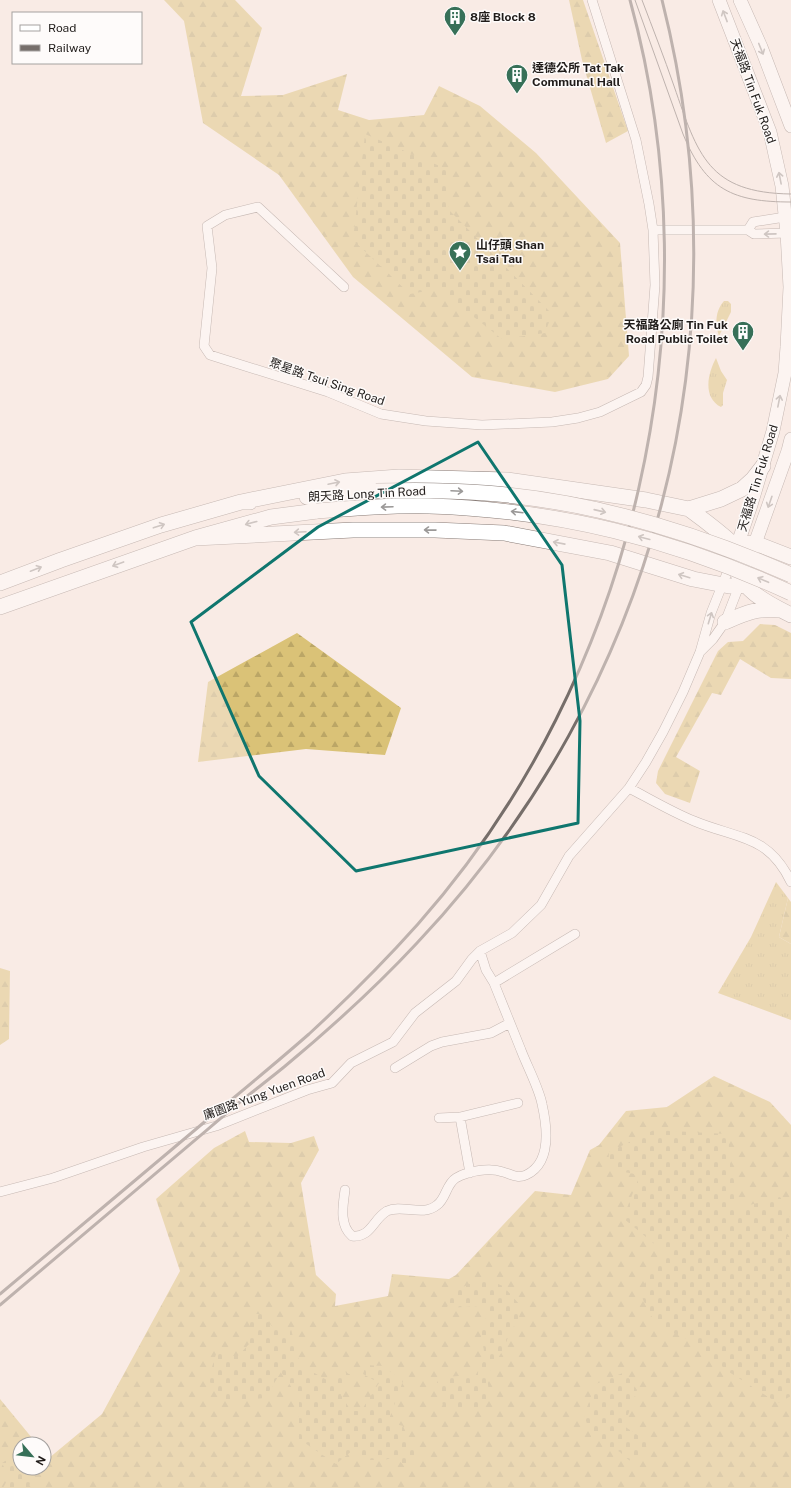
<svg xmlns="http://www.w3.org/2000/svg" width="791" height="1488" viewBox="0 0 791 1488" font-family="'Public Sans','Noto Sans TC',sans-serif">
  <defs>
    <pattern id="grass-tufts" width="24" height="20" patternUnits="userSpaceOnUse"><rect width="24" height="20" fill="#dac277"/><path d="M3 7l-1-3M5 7V3M7 7l1-3M15 17l-1-3M17 17v-4M19 17l1-3" fill="none" stroke="#bba666"/></pattern>
    <pattern id="forest-firs" width="22" height="20" patternUnits="userSpaceOnUse"><rect width="22" height="20" fill="#dac277"/><path d="M5 1l3.5 6h-7zM16 11l3.5 6h-7z" fill="#bba666"/></pattern>
    <pattern id="cemetery-stones" width="16" height="16" patternUnits="userSpaceOnUse"><rect width="16" height="16" fill="#dac277"/><path d="M2 7V4a2 2 0 0 1 4 0v3zM10 15v-3a2 2 0 0 1 4 0v3z" fill="#bba666"/></pattern>
  </defs>
  <rect width="100%" height="100%" fill="#f9ebe5"/>
  <!-- grass -->
  <path fill="url(#grass-tufts)" d="M724 301H728L731 304V312L719 336C715 324 715 311 724 301Z
    M716 358 721 371 727 380 723 393V405L721 407C702 397 708 373 716 358Z
    M776 882 788 898 779 937 791 944V1020L718 993 751 937Z"/>
  <!-- forest -->
  <path fill="url(#forest-firs)" d="M164 0H235L262 28 241 96 283 95 347 74 338 110 369 120 424 115 439 86 480 106 536 153 620 243 629 356 608 379 555 392 472 377 353 277 279 175 203 123 184 21Z
    M569 0H583L628 131 606 143 582 60Z
    M760 624 775 625 791 633V679L771 678 740 659 721 695 712 693 676 757 700 771 690 803 665 794 656 783 658 771 718 651 728 642 743 641Z
    M297 633 401 708 385 755 306 749 198 762 208 682Z
    M788 898 791 902V944L779 937Z
    M0 968 10 971 9 1039 0 1045Z
    M714 1076 770 1102 791 1125V1488H0V1399L37 1444H20V1468H44V1452L49 1458 102 1414 180 1271 156 1199 214 1148 245 1131 249 1142 291 1143 314 1136 319 1150 301 1183 316 1275 336 1294 335 1306 388 1296 392 1274 449 1279 456 1275 535 1191 571 1195 590 1150 599 1145 626 1111 667 1107Z"/>
  <!-- cemetery -->
  <path fill="url(#cemetery-stones)" d="M365 134 449 170 448 209 552 314 545 333 502 339 438 289 410 294 353 240Z
    M654 1130 727 1134 738 1208 780 1197C791 1213 791 1219 787 1238L791 1244V1396L778 1403 729 1372 693 1342 656 1325 639 1292 664 1252 623 1218 640 1175 608 1169 609 1152Z
    M483 1278 503 1286 520 1305 519 1320 511 1330 503 1350 487 1376 489 1393 482 1407 444 1410 437 1382 443 1377 477 1375 485 1357 480 1328 488 1315 481 1306 447 1308 452 1292Z
    M250 1314H262L275 1330 291 1329 300 1365 327 1380 341 1370 351 1375 341 1395 351 1411H361L379 1383 363 1374 366 1365 382 1366 403 1381 388 1422 403 1426 417 1457 406 1468 396 1457 384 1460H370L353 1450 336 1464 299 1439V1398L281 1372 265 1398 228 1401 208 1380 217 1351 237 1357 250 1343Z
    M625 1372 637 1390 624 1426 648 1442 635 1464 626 1458 620 1452 610 1447 601 1438H592L584 1415 596 1384Z
    M17 1454 20 1457V1468H30L33 1480 27 1488H3L9 1477 2 1463Z"/>
  <g fill="none" stroke-linecap="round" stroke-linejoin="round">
    <!-- minor casing -->
    <g stroke="#887c77" stroke-width="10">
      <path id="minor" d="M653 230H748L754 234 787 233
        M748 230 753 222 785 217
        M344 287 258 207 225 215 207 226 212 268 204 346 210 355 328 392 381 414 426 421 482 425 552 422 578 418 600 412 641 392 646 385 648 377 655 285 653 230 649 204 636 140 592 0
        M701 651 713 639 725 622 739 586
        M629 788C650 799 672 812 694 821 737 839 768 834 791 882
        M494 983 575 934
        M395 1068 431 1046 442 1042 491 1033 510 1023
        M460 1117 470 1173
        M439 1118 460 1117 518 1103
        M345 1190C343 1205 339 1225 352 1236 371 1238 373 1219 387 1211 402 1204 423 1217 437 1205 446 1199 446 1184 456 1178 468 1171 490 1167 503 1172 511 1174 517 1179 526 1175 552 1163 547 1126 542 1104 539 1088 527 1066 521 1050 512 1028 503 1005 494 983L486 970 480 951
        M0 1192 53 1178 143 1147 216 1126 307 1090 332 1083 351 1063 393 1042 415 1013 456 981 472 959 480 951 512 933 541 905 569 856 629 788 646 762 663 732 683 692 700 652 711 613 731 563"/>
    </g>
    <!-- secondary casing -->
    <g stroke="#887c77" stroke-width="14">
      <path id="secondary" d="M719 0 770 132 782 186 787 233 790 287 787 347 785 373 773 431 751 505 735 552
        M740 0 761 47 791 126
        M752 552 788 451 791 439"/>
    </g>
    <!-- primary casing -->
    <g stroke="#887c77" stroke-width="16">
      <path id="primary" d="M307 497 376 491
        M241 502 345 481 399 477 507 480 646 500 689 509 721 499 742 489 753 479 763 466
        M689 509C700 517 739 546 743 556 746 562 744 568 743 574
        M195 538 353 530H435L504 533 610 553 693 579 729 586H739
        M737 544 755 543 791 557
        M732 559C740 590 765 602 791 615
        M0 583 61 560 161 525 241 502H250
        M0 607 195 538 271 517 317 511
        M725 622C746 613 756 608 780 610"/>
    </g>
    <!-- minor -->
    <use href="#minor" stroke="#fff" stroke-width="9"/>
    <!-- secondary -->
    <use href="#secondary" stroke="#fff" stroke-width="13"/>
    <!-- primary -->
    <use href="#primary" stroke="#fff" stroke-width="15"/>
    <!-- tram -->
    <path stroke="#766e6a" stroke-width="1" d="M635 0 683 134C706 190 733 202 791 202
      M642 0C653 29 664 57 674 86 698 155 708 193 791 194"/>
    <!-- rail -->
    <path stroke="#766e6a" stroke-width="3" d="M0 1294C69 1236 139 1177 208 1119 242 1091 276 1063 309 1034 347 999 384 962 418 924 637 677 717 317 630 0
      M0 1305C78 1239 157 1173 235 1106 251 1093 268 1080 284 1067 331 1028 376 987 417 943 657 688 748 340 662 0"/>
    <!-- primary-bridge casing -->
    <g stroke="#887c77" stroke-width="16" stroke-linecap="butt">
      <path id="primary-bridge" d="M376 491C413 490 449 490 485 493 592 501 694 532 791 575
        M317 511C354 508 392 505 429 506 558 510 674 539 791 593"/>
    </g>
    <!-- primary-bridge -->
    <use href="#primary-bridge" stroke="#fff" stroke-width="15"/>
  </g>
  <!-- one-way arrows -->
  <defs><path id="oneway-shaft" d="M-6 0H5M1.5-3L5.5 0L1.5 3" fill="none" stroke-width="1.6" stroke-linecap="round" stroke-linejoin="round"/></defs>
  <g stroke="#9b9998">
    <use href="#oneway-shaft" transform="translate(725 16) rotate(-111)"/>
    <use href="#oneway-shaft" transform="translate(761 49) rotate(68)"/>
    <use href="#oneway-shaft" transform="translate(780 178) rotate(-101)"/>
    <use href="#oneway-shaft" transform="translate(770 234) rotate(179)"/>
    <use href="#oneway-shaft" transform="translate(779 401) rotate(-79)"/>
    <use href="#oneway-shaft" transform="translate(334 483) rotate(-12)"/>
    <use href="#oneway-shaft" transform="translate(457 491) rotate(3)"/>
    <use href="#oneway-shaft" transform="translate(770 502) rotate(109)"/>
    <use href="#oneway-shaft" transform="translate(387 507) rotate(178)"/>
    <use href="#oneway-shaft" transform="translate(600 511) rotate(13)"/>
    <use href="#oneway-shaft" transform="translate(517 512) rotate(-173)"/>
    <use href="#oneway-shaft" transform="translate(251 523) rotate(165)"/>
    <use href="#oneway-shaft" transform="translate(159 526) rotate(-18)"/>
    <use href="#oneway-shaft" transform="translate(430 530) rotate(-179)"/>
    <use href="#oneway-shaft" transform="translate(300 532) rotate(177)"/>
    <use href="#oneway-shaft" transform="translate(644 538) rotate(-165)"/>
    <use href="#oneway-shaft" transform="translate(559 543) rotate(-169)"/>
    <use href="#oneway-shaft" transform="translate(118 564) rotate(160)"/>
    <use href="#oneway-shaft" transform="translate(36 569) rotate(-21)"/>
    <use href="#oneway-shaft" transform="translate(684 576) rotate(-163)"/>
    <use href="#oneway-shaft" transform="translate(763 580) rotate(-157)"/>
    <use href="#oneway-shaft" transform="translate(710 618) rotate(-73)"/>
  </g>
  <!-- marked area -->
  <path d="M0 0H791V1488H0ZM478 442 562 565 580 721 578 823 356 871 259 776 191 622 318 527Z" fill="#f9ebe5" fill-opacity=".55" fill-rule="evenodd"/>
  <path fill="none" stroke="#0f766e" stroke-width="3" stroke-linejoin="round" d="M478 442 562 565 580 721 578 823 356 871 259 776 191 622 318 527Z"/>
  <!-- icons -->
  <defs>
    <g id="building-pin" transform="scale(1.15)"><path d="M0 17L-7.5 6A9.5 9.5 0 1 1 7.5 6Z" fill="#377058" stroke="#fefbfa"/><path d="M-4-6H4V6H1V3H-1V6H-4ZM-2.5-4.3h1.7v1.8h-1.7ZM.8-4.3h1.7v1.8H.8ZM-2.5-1h1.7V.8h-1.7ZM.8-1h1.7V.8H.8Z" fill="#fff"/></g>
    <g id="sight-pin" transform="scale(1.15)"><path d="M0 17L-7.5 6A9.5 9.5 0 1 1 7.5 6Z" fill="#377058" stroke="#fefbfa"/><path d="M0-6L1.8-2.2L6-1.7L2.9 1.2L3.7 5.4L0 3.3L-3.7 5.4L-2.9 1.2L-6-1.7L-1.8-2.2Z" fill="#fff"/></g>
  </defs>
  <g fill-rule="evenodd">
    <use href="#building-pin" x="455" y="17"/>
    <use href="#building-pin" x="517" y="75"/>
    <use href="#sight-pin" x="460" y="252"/>
    <use href="#building-pin" x="743" y="332"/>
  </g>
  <g text-anchor="middle" dominant-baseline="central" stroke-width="3" stroke-linejoin="round" paint-order="stroke">
    <!-- poi labels -->
    <g font-size="12" font-weight="bold" fill="#201c1a" stroke="#fefbfa" text-anchor="start">
      <text x="470" y="17">8座 Block 8</text>
      <text x="532" y="68">達德公所 Tat Tak<tspan x="532" dy="14">Communal Hall</tspan></text>
      <text x="476" y="245">山仔頭 Shan<tspan x="476" dy="14">Tsai Tau</tspan></text>
      <text x="728" y="325" text-anchor="end">天福路公廁 Tin Fuk<tspan x="728" dy="14">Road Public Toilet</tspan></text>
    </g>
    <!-- street labels -->
    <g font-size="12" fill="#201c1a" stroke="#fefbfa">
      <text transform="translate(753 91) rotate(70)">天福路 Tin Fuk Road</text>
      <text transform="translate(327 382) rotate(19)">聚星路 Tsui Sing Road</text>
      <text transform="translate(758 478) rotate(-73)">天福路 Tin Fuk Road</text>
      <text transform="translate(367 494) rotate(-3)">朗天路 Long Tin Road</text>
      <text transform="translate(264 1094) rotate(-20)">庸園路 Yung Yuen Road</text>
    </g>
  </g>
  <!-- legend -->
  <rect x="12" y="12" width="130" height="52" fill="#fefbfa" stroke="#a5a2a0"/>
  <rect x="20" y="25" width="20" height="6" fill="#ffffff" stroke="#a5a2a0"/>
  <text x="48" y="32" font-size="12" fill="#201c1a">Road</text>
  <rect x="20" y="45" width="20" height="6" fill="#766e6a" stroke="#a5a2a0"/>
  <text x="48" y="52" font-size="12" fill="#201c1a">Railway</text>
  <!-- north arrow -->
  <g transform="translate(32 1456) rotate(118)"><circle r="19" fill="#fefbfa" stroke="#a5a2a0"/>
  <path d="M0-3L7 15L0 10L-7 15Z" fill="#377058"/>
  <text y="-6" font-size="11" font-weight="bold" text-anchor="middle" fill="#201c1a">N</text>
  </g>
</svg>
